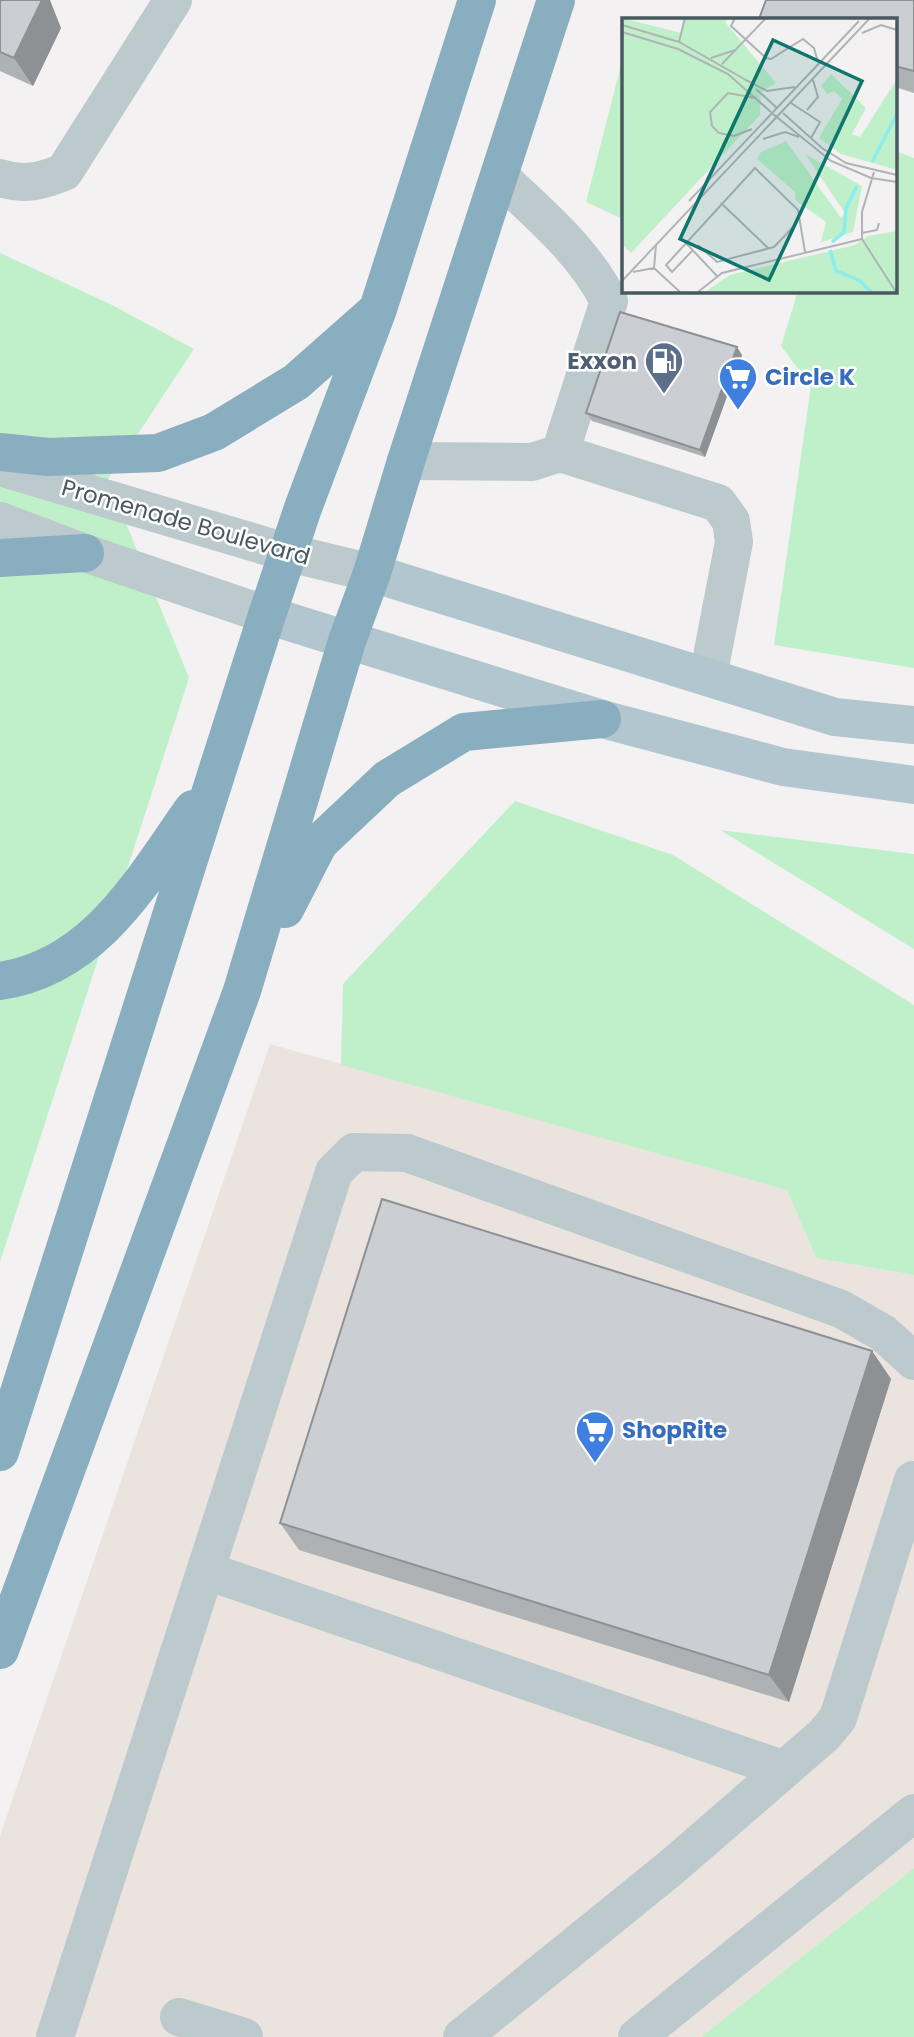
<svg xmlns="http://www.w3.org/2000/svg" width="914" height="2037" viewBox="0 0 914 2037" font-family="Poppins,sans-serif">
  <rect width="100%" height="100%" fill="#f3f1f1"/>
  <!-- commercial -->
  <path fill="#ebe4de" d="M270 1044 787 1190 816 1258 914 1275V1868L701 2037H0V1836Z"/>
  <!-- green -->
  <path fill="#c0f0c9" d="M623 57H624L623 219 586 202Z
    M895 151 914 158V668L774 645 811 386 781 346 798 291 895 290Z
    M0 253 110 304 194 349 108 479 189 678 0 1262Z
    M515 801 673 855 914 1005V1275L816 1258 787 1190 341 1065 343 984Z
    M720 830 914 854V949Z
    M914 1868V2037H701Z"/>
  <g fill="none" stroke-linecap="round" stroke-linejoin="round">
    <!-- minor -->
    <path stroke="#bcc9cd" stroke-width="38" d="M499 176C540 215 583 250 609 301L560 453
      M0 178C24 186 42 181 64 172L173 0
      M406 461 532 462 560 453 718 503 731 521 734 542 708 677
      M0 467 289 553 372 573
      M0 521 85 553 267 615
      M207 1571 782 1769
      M179 2017 244 2037
      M55 2037 334 1172 354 1152 407 1153 841 1309 883 1333 914 1361
      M462 2037 673 1866 824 1735 838 1718 913 1480
      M637 2037 914 1813"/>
    <!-- major -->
    <path stroke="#b1c6cf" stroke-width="38" d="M372 573 835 717 914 725
      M267 615 602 719 783 767 914 785"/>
    <!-- highway -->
    <path stroke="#89aebf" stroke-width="38" d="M0 452 48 457 158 453 214 432 296 382 374 313
      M0 558 85 553
      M285 909 319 843 387 779 464 732 602 719
      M0 981C95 967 142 881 193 809
      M0 1452 267 615 303 508 378 309 477 0
      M0 1650 242 991 347 641 372 573 406 461 556 0"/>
  </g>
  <!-- wall -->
  <path fill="#afb2b5" d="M0 0 61 28 33 86 0 71Z
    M914 0V93L895 87V19Z
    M742 355 705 457 592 421 586 413Z
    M872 1351 891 1379 789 1702 299 1550 280 1523Z"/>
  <!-- shaded-wall -->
  <path fill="#8e9194" d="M41 0H50L61 28 33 86 14 58Z
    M737 347 742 355 705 457 700 450Z
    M872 1351 891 1379 789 1702 769 1675Z"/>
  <!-- building -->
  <path fill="#cbcfd3" stroke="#8e9194" stroke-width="2" d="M0 0H42L14 58 0 52Z
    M766 0H914V71L895 66V19H759Z
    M620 312 737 347 700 450 586 413Z
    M382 1199 872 1351 769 1675 280 1523Z"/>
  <!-- icons -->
  <defs>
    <g id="fuel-pin" transform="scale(2.0125)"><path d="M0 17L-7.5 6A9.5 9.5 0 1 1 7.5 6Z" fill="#5c6f8a" stroke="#fff"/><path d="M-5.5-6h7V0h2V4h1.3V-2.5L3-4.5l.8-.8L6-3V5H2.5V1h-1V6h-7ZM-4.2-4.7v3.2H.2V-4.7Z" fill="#fff"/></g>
    <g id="supermarket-pin" transform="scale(2.0125)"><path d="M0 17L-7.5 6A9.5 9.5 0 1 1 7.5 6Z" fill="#3f7fe0" stroke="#fff"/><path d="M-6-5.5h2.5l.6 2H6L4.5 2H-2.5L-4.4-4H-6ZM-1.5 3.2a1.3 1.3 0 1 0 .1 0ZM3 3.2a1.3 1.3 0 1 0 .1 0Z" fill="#fff"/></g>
  </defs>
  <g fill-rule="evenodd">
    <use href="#fuel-pin" x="664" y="361"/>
    <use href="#supermarket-pin" x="738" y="377"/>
    <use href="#supermarket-pin" x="595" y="1430"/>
  </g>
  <g text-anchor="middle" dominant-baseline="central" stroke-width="5" stroke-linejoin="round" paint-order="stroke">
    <!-- service labels -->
    <g font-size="23" font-weight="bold" fill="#4e5e75" stroke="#fff" text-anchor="end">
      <text x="637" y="361">Exxon</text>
    </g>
    <!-- shop labels -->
    <g font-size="23" font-weight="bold" fill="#366cbe" stroke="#fff" text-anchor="start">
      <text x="765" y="377">Circle K</text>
      <text x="622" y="1430">ShopRite</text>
    </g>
    <!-- street labels -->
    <g font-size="23" fill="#48595f" stroke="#fff">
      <text transform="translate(186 522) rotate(16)">Promenade Boulevard</text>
    </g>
  </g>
  <!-- overview -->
  <g transform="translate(622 18)">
    <rect width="275" height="275" fill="#f3f1f1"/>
    <path d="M0 0 59 15 61 0H107L103 4 154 65 139 74 138 97 9 235 0 226ZM209 56 244 90 230 116 238 119 275 61V152L219 136 197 120 220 81 212 73 205 76 199 68ZM164 123 219 200 223 195 183 136 240 168 231 214 199 224 204 204 173 182V174L135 141 139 134ZM275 213V274H83L108 257 233 227 246 218Z" fill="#c0f0c9"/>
    <path fill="none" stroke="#8deced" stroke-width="3.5" d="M250 144 275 96M210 224 222 214 224 190 235 168M208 232 214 253 237 262 249 274"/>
    <path fill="none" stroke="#afb4b7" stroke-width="2" d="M113 0 109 8 144 40 149 41 181 21 192 30 196 44M0 7 57 24 124 62M0 14 56 31 106 56 149 94M240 15 259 7 275 12M57 24 63 0M89 40 113 32M100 46 144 0M122 61 145 73 173 69M134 71 155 90M169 85 198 104 189 120M185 92 196 79 191 62M161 95 200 130 224 145 275 157M151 96 209 143 249 160 275 164M130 111 112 118 97 115 90 108 88 94 106 75 134 80M141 121 163 114 177 119M252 154 240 194V221L274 274M67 183 237 3M99 185 146 230M240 215 255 212 257 205M63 224 95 258M76 227 95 244 152 229 172 208M70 233 50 254 44 247 133 150 176 192 183 234M32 250 58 274M11 254 32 250 34 227M0 263 248 0M76 274 100 255 240 221"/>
    <path fill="#0f766e" fill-opacity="0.15" stroke="#0f766e" stroke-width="3.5" d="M151 22 240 63 147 262 58 221Z"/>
    <rect width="275" height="275" fill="none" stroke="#48595f" stroke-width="3.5"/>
  </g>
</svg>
